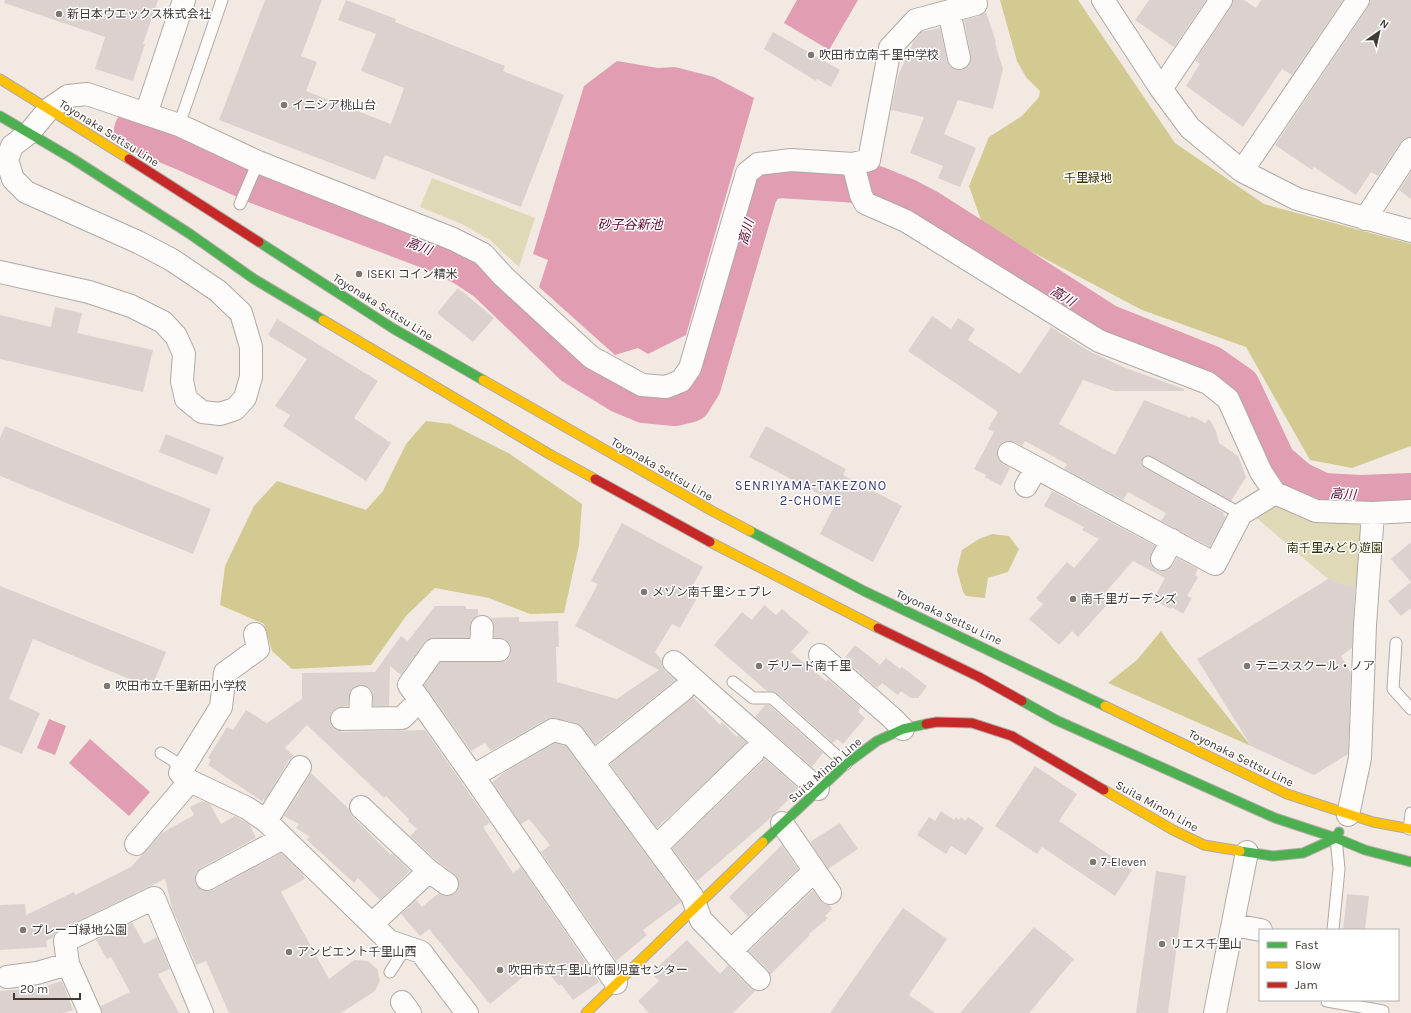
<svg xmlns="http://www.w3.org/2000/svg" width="1411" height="1013" viewBox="0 0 1411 1013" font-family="Karla,'Noto Sans JP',sans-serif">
  <rect width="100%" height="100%" fill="#f3e9e3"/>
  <!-- green -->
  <path fill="#dfd9b7" d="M432 178 535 218 519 267 490 240 462 224 420 207Z
    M1274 504 1356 522 1365 529 1357 589 1328 579 1253 515Z"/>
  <!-- forest -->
  <path fill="#d3ca92" d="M1000 0H1078L1175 143 1264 204 1411 244V446L1352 468 1310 460 1246 347 1142 310 983 226 969 186 989 137 1022 116 1039 97 1040 91 1026 77 1017 61Z
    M426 421 451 424 510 454 582 504 579 545 564 613 530 614 489 598 435 588 406 616 371 665 292 669 272 651 264 624 220 605 225 566 254 506 277 481 366 510 383 491 406 444Z
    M992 534 1009 536 1019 549 1008 572 988 578 985 598 966 596 963 592 957 570 962 550 979 539Z
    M1161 631 1172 647 1251 746 1108 683 1137 660Z"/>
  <!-- water -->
  <path fill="#e19db1" d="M797 0H858L829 50 784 23Z
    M617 61 658 68 675 67 714 77 754 98 686 335 648 354 638 348 615 355 539 287 548 260 533 254 584 86Z
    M49 719 66 726 55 755 37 748Z
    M90 739 150 792 129 816 69 763Z"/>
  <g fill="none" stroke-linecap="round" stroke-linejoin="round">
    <!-- river -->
    <path stroke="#e19db1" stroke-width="40" d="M134 130 187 152 257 184 439 253 466 267 487 281 574 365 620 393 644 403 675 406 691 402 701 386 757 195 764 182 779 178 844 182 877 186 906 198 929 210 1107 324 1210 365 1240 386 1276 462 1298 481 1323 493 1361 495 1411 493"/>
  </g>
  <!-- building -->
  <path fill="#dbd2cf" d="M5 0H158L143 44H145L133 81 95 69 105 37 4 3Z
    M265 0H322L301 56 317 62 306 91 391 124 404 88 361 71 376 34 338 20 346 0 396 19 395 22 505 66 503 71 564 95 521 207 385 155 375 180 219 120Z
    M1149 0H1206L1174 47 1135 20Z
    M1233 0H1244L1256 8 1261 0H1343L1292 75 1282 69 1243 127 1186 86 1200 64 1195 61 1231 7Z
    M1370 0H1411V137L1405 138 1401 142 1378 176 1371 172 1356 195 1314 167 1312 170 1275 145 1368 7Z
    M986 12 996 42 995 43 1003 69 993 109 958 100 944 134 976 148 960 187 938 178 943 166 910 153 924 117 891 110 898 76 914 40 923 31 940 28 947 61 949 66 956 70H962L968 67 971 61V56L964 20 979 16Z
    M773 32 840 70 831 87 817 79 816 81 764 49Z
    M1411 172V199L1399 190Z
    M458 288 494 318 473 342 437 313Z
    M55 307 82 313 77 333 153 350 143 392 0 359V315L51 327Z
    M932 316 951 329 958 318 975 329 968 340 1020 374 1051 327 1087 350 1123 367 1184 389V391H1114L1083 380 1059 424 1115 455 1144 400 1191 418 1192 416 1205 423 1209 419 1216 431 1219 443 1238 456 1246 477 1231 501 1151 456H1145L1141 462 1142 465 1145 468 1224 513 1223 515 1226 517 1210 547 1161 521 1166 513 1128 492 1123 500 1064 469 1067 464 1025 441 1022 446 1015 442 1008 441 1003 442 998 447 997 453 998 459 1003 464 1010 468 1001 486 985 477 986 475 974 469 994 432 988 429 998 412 908 351Z
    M277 319 378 381 354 418 391 443 366 481 283 426 290 415 275 406 307 359 268 335Z
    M5 426 211 509 193 554 0 476V438Z
    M766 426 846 469 843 475 902 506 873 562 820 534 836 503 749 457Z
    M166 434 224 457 217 475 159 452Z
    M1052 491 1155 546 1151 554 1150 560 1151 565 1156 570 1162 571 1168 570 1173 565 1177 558 1198 569 1195 575 1198 577 1187 596 1192 598 1183 614 1172 607 1171 609 1153 600 1165 578 1133 561 1104 594 1111 600 1078 637 1072 631 1059 645 1029 619 1043 604 1036 598 1067 562 1074 568 1099 539 1082 530 1084 527 1044 506Z
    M622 523 703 567 693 585 696 600 680 628 672 624 655 652 662 661V666L665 671 676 680 595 744 583 728 576 723 555 718 547 719 491 751 485 743 471 751 424 685 440 662H499L505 661 510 657 511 650 510 644 505 639 494 638V627L493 622 490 618 519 617V622L558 621 559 647H556L557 682 617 699 659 670 575 626 598 584 591 581Z
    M1411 542V608L1401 616 1388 601 1411 582 1391 559Z
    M1328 579 1355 588 1352 648 1341 656 1351 673 1348 754 1314 775 1251 746 1197 659Z
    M0 586 166 652 151 688 33 639 9 699 40 713 22 754 0 745Z
    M764 605 776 615 782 609 809 632 791 652 826 681 828 679 861 707 858 712 865 718 843 744 837 739 833 743 777 693 767 691 714 645 742 612 752 620Z
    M435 606H466V609H478V615L471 621 469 638H434L428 639 424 643 401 675 390 666 389 706H373V698L372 691 368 687 362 685 356 686 350 691 348 706 336 708 331 713 330 719 331 725 336 730 342 732 425 730 490 823 483 827 513 873 521 867 596 977 599 982 573 1000 561 984 559 986 544 967 542 968 539 964 490 1004 429 929 420 936 401 914 416 900 422 907 439 893 445 896 452 895 457 891 459 886 458 879 454 874 437 861 410 836 417 829 408 821 409 819 386 796 384 798 307 725 285 748 294 756 289 760 265 800 263 798V802L208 765 211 760 208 758 227 727 233 730 246 710 267 723 302 699V673L375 672 401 636 408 641Z
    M855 645 880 665 886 658 900 669 902 667 927 686 918 698H911L901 691 898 695 882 683 877 688 844 659Z
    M693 697 720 725 722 722 737 737 738 735 747 743 657 828 610 764Z
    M765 705H769L823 753 812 767 755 717Z
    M555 743 566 746 681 902 643 930 647 935 616 961 541 852 550 845 529 819 521 824 492 782 505 772Z
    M764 758 799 789 765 823 697 881 672 848 762 762Z
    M1035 766 1077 794 1059 821 1132 870 1115 896 1042 847 1037 854 995 826Z
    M311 773 349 809 352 816 391 855 392 853 410 871 380 900 358 878 354 883 306 839 310 837 296 828 299 824 284 816Z
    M202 801 210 804 221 824 235 816 250 825 256 838 201 868 196 873 195 878 196 885 201 890 206 891 213 890 281 853 302 873 305 879 281 892 329 979 354 960 368 961 377 969 380 981 375 991 341 1013H229L206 961 196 965 172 908 165 879 60 930 54 937 46 941 47 947 0 950V905L25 904 26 915 74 892 75 895 131 867 162 833 194 815 190 807Z
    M941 811 954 820 956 817 959 820 961 817 965 821 968 817 984 828 966 855 951 846 946 854 917 835 929 817 935 821Z
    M840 823 858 849 828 869 810 842Z
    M782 845 798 869 748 917 729 897Z
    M1156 871 1186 876 1168 1013H1136Z
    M813 890 820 900 824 904 829 905 832 909 825 916 828 918 809 934 810 935 770 975 768 970 749 951Z
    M1347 894 1369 896 1365 930H1343Z
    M903 908 947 939 909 995 935 1013H830Z
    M132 922 144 944 157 937 170 969 158 974 179 1013H102L101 1006 130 992 111 957 107 959 96 940Z
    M1034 927 1074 959 1029 1013H960Z
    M687 940 720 974 728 965 750 988 755 991 733 1013H649L638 1001 659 981 651 973Z
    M62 981 73 1010 63 1013H0V991L39 988Z"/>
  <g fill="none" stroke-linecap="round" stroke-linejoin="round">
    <!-- lane casing -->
    <g stroke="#b0a9a4" stroke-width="13">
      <path id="lane" d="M179 125 222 0
        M240 204 258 162
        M1148 462 1241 514
        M1396 643 1393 689 1411 709
        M733 682 753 698H772L846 764
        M161 753 174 761 180 773
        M1409 829 1411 813
        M1333 930 1339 869 1336 838
        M390 972 406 947
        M1327 1000V1001L1383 1011"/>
    </g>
    <!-- street casing -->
    <g stroke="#b0a9a4" stroke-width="24">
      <path id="street" d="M1103 0 1161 89 1190 128 1242 171 1297 199 1411 231
        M949 11 959 58
        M1161 89 1221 0
        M146 114 184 0
        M853 164 869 160 890 48 916 20 976 4
        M1242 171 1358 0
        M1365 219 1411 149
        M0 272 89 292 131 306 163 322 176 336 184 354 182 381 186 399 202 412 220 414 235 409 245 398 251 377V347L241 313 218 291 172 260 140 243 26 192 13 179 7 160 12 146 29 133 49 109 68 96 87 94 179 125 258 162 453 239 483 254 503 276 591 357 642 385 666 387 681 381 690 368 747 173 758 164 791 160 853 164 861 195 865 203 906 221 1099 341 1208 383 1228 399 1261 472 1275 493 1316 511 1373 513 1411 511
        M1009 453 1215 564 1241 514 1275 493
        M1026 486 1036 468
        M1162 559 1172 540
        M255 634 258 649 225 673 221 707 180 773 190 781 247 808 266 821 389 941 421 952 467 1013
        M481 650 482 627
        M820 655 891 717 903 729
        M674 662 818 789
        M360 718 361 697
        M342 719 402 718 420 700
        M593 762 683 690
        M473 776 409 685 434 650H499
        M361 807 429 871 447 884
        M1348 815 1360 758 1365 625 1373 513
        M266 821 300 767
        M782 823 830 893
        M136 844 190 781
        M656 847 753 753
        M207 879 283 838
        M372 924 429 871
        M1233 925 1261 930
        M732 950 814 871
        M7 977 37 973 68 964
        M616 983 473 776 553 730 573 735 692 896 701 920 759 979
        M402 1002 410 1013
        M90 1013 68 964 65 941 154 898 202 1013
        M1215 1013 1247 852"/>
    </g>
    <!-- fast casing -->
    <g stroke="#b0a9a4" stroke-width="11">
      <path id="fast" d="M0 116 73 159 190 234 254 279 323 320
        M259 242 394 329 483 380
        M750 531 864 591 1105 706
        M1022 701 1056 720 1275 818 1336 838 1365 850 1411 862
        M763 842 846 764 877 741 903 729 926 724
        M1240 851 1273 856 1303 853 1336 838 1339 832"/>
    </g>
    <!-- slow casing -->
    <g stroke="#b0a9a4" stroke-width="11">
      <path id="slow" d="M0 79 129 159
        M323 320 551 455 595 479
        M483 380 714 512 750 531
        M710 542 878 628
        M1105 706 1287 794 1373 822 1411 829
        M1104 790 1173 830 1204 845 1240 851
        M586 1013 763 842"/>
    </g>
    <!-- jam casing -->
    <g stroke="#b0a9a4" stroke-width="11">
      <path id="jam" d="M129 159 259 242
        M595 479 710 542
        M878 628 979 677 1022 701
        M926 724 937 722 972 723 1012 736 1104 790"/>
    </g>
    <!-- lane -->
    <use href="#lane" stroke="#fdfcfb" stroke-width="11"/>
    <!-- street -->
    <use href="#street" stroke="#fdfcfb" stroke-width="22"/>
    <!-- fast -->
    <use href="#fast" stroke="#4caf50" stroke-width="9"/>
    <!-- slow -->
    <use href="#slow" stroke="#ffc107" stroke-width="9"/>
    <!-- jam -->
    <use href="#jam" stroke="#c62828" stroke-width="9"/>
  </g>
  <!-- markers -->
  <g fill="#7f7772" stroke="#fff" stroke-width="1.5">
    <circle cx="59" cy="14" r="4"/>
    <circle cx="811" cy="55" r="4"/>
    <circle cx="284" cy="105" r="4"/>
    <circle cx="359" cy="274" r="4"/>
    <circle cx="644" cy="592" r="4"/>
    <circle cx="1073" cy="599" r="4"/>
    <circle cx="759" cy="666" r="4"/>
    <circle cx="1247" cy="666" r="4"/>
    <circle cx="107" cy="686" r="4"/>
    <circle cx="1093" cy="862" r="4"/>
    <circle cx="23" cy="930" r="4"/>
    <circle cx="1162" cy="944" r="4"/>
    <circle cx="289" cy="952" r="4"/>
    <circle cx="500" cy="970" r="4"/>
  </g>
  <g text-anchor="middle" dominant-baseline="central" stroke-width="3" stroke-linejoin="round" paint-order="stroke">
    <!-- poi labels -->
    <g font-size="12" fill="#413935" stroke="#fff" text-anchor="start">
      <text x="67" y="14">新日本ウエックス株式会社</text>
      <text x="819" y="55">吹田市立南千里中学校</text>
      <text x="292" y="105">イニシア桃山台</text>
      <text x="367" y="274">ISEKI コイン精米</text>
      <text x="652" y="592">メゾン南千里シェプレ</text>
      <text x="1081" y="599">南千里ガーデンズ</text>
      <text x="767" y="666">デリード南千里</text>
      <text x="1255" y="666">テニススクール・ノア</text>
      <text x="115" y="686">吹田市立千里新田小学校</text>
      <text x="1101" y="862">7-Eleven</text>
      <text x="31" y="930">プレーゴ緑地公園</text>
      <text x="1170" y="944">リエス千里山</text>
      <text x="297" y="952">アンビエント千里山西</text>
      <text x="508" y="970">吹田市立千里山竹園児童センター</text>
    </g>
    <!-- street labels -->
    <g font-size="12" fill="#413935" stroke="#fff">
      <text transform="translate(109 133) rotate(32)">Toyonaka Settsu Line</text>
      <text transform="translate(383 307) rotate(32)">Toyonaka Settsu Line</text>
      <text transform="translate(662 469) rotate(30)">Toyonaka Settsu Line</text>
      <text transform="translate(949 617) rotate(25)">Toyonaka Settsu Line</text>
      <text transform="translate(1241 758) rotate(26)">Toyonaka Settsu Line</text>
      <text transform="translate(825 770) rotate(-41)">Suita Minoh Line</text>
      <text transform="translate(1157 806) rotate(29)">Suita Minoh Line</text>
    </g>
    <!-- park labels -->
    <g font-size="12" fill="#322f04" stroke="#fff">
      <text x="1088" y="178">千里緑地</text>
      <text x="1335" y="548">南千里みどり遊園</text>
    </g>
    <!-- water labels -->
    <g font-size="13" font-style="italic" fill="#5c062f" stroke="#fff">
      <text x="630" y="224">砂子谷新池</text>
      <text transform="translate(746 232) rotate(-74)">高川</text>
      <text transform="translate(419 246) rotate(21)">高川</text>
      <text transform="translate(1063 296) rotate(32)">高川</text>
      <text transform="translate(1343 494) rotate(3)">高川</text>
    </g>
    <!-- neighbourhood labels -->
    <g font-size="13" letter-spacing="1" fill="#393b76" stroke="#fff">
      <text x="811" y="485">SENRIYAMA-TAKEZONO<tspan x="811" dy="15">2-CHOME</tspan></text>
    </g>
  </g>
  <!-- legend -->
  <rect x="1259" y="929" width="140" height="72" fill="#ffffff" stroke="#b3b0ae"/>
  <rect x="1267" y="942" width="20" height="6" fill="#4caf50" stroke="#b3b0ae"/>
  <text x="1295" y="949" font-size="12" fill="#413935">Fast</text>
  <rect x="1267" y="962" width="20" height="6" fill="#ffc107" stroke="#b3b0ae"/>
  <text x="1295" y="969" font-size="12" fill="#413935">Slow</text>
  <rect x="1267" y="982" width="20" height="6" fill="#c62828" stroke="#b3b0ae"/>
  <text x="1295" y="989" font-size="12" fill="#413935">Jam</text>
  <!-- north arrow -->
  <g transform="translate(1379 32) rotate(34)" stroke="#ffffff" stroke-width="3" paint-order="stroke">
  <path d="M0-3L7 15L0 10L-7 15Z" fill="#413935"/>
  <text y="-6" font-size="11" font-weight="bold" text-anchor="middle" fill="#413935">N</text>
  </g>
  <!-- scale -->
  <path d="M14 993v6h66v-6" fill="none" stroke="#413935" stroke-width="2"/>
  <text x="20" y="993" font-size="12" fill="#413935" stroke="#ffffff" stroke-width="3" paint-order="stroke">20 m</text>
</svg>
